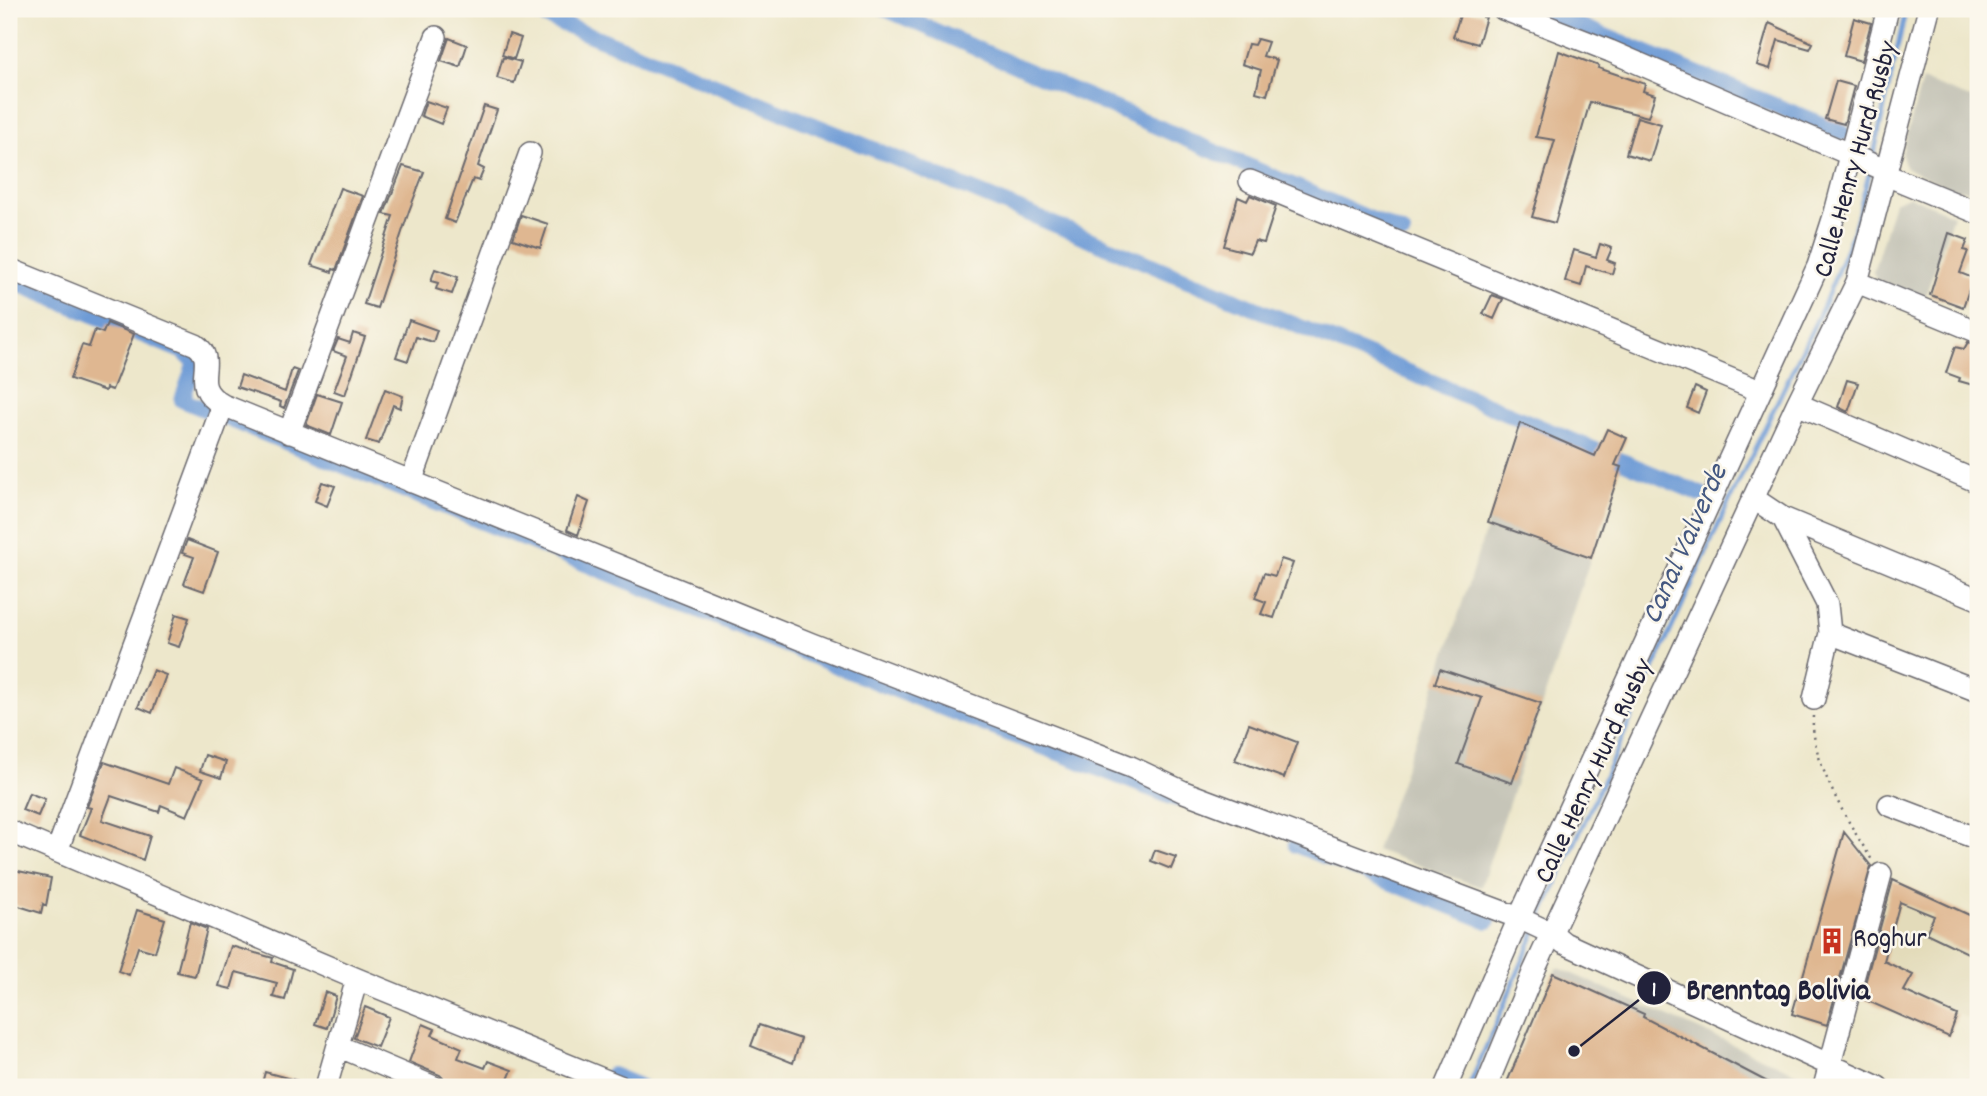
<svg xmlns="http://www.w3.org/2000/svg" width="1987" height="1096" viewBox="0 0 1987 1096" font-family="Dekko,sans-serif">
  <rect width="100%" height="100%" fill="#fbf7ec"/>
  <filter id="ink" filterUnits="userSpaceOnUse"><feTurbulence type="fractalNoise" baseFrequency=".0143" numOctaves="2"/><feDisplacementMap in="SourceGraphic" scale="14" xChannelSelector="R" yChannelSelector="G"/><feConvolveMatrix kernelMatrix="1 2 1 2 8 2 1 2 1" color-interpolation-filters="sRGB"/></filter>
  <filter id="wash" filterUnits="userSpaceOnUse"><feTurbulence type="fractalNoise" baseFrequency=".00686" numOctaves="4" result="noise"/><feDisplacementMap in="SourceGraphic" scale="28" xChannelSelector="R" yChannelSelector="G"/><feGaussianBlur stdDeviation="1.57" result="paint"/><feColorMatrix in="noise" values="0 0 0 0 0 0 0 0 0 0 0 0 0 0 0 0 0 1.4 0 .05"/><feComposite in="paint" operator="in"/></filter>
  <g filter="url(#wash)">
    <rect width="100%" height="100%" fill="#ede7cb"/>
    <!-- built -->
    <path fill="#e3dbba" d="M1889 879 1978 920V1023L1866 976Z"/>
    <!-- industrial -->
    <path fill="#c6c5b8" d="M1922 80 1978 101V195L1963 189 1956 191 1906 168 1902 154Z
      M1909 196 1953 215 1924 300 1876 280 1873 272 1894 202Z
      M1520 423 1621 467 1481 887 1376 850 1442 666Z
      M1557 967 1801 1075 1809 1084 1807 1087H1505Z"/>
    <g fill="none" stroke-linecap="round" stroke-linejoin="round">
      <!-- stream -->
      <path stroke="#6e9bd6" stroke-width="4.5" d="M1873 158 1906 9
        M1540 920 1727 506 1823 307 1854 230 1870 170
        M1469 1087 1535 932"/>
      <!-- canal -->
      <path stroke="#6e9bd6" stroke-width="16" d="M526 9 854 141 1701 494
        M885 9 1403 233
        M1539 9 1843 133
        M9 280 184 352 195 363 182 400 891 688 1177 799
        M1296 845 1488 921
        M612 1075 641 1087"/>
    </g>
    <g id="blocks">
      <!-- building -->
      <path fill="#dfb791" d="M1462 9 1483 14V17H1486L1478 44 1453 37Z
        M1854 18 1871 23 1861 61 1844 56Z
        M1769 23 1813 43 1810 49 1778 40 1770 69 1757 65Z
        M509 34 521 38 514 59 502 55Z
        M449 38 467 45 460 67 441 61Z
        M1257 39 1268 42 1263 56 1277 60 1267 95 1256 92 1261 70 1242 64 1248 44 1254 45Z
        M1559 51 1599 66 1598 68 1645 84 1643 91 1655 95 1648 117 1590 102 1555 223 1532 217 1555 140 1536 137Z
        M503 57 521 62 514 83 497 78Z
        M1836 81 1854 86 1844 124 1825 119Z
        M426 101 447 108 441 124 421 116Z
        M484 106 497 110 478 166 484 169 479 181 473 179 455 223 445 219Z
        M1637 117 1661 124 1650 161 1626 154Z
        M403 166 424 172 409 211 377 308 364 304 393 216 384 214Z
        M340 188 363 196 336 270 333 269 332 272 311 265Z
        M1250 195 1276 206 1264 243 1255 241 1250 253 1224 246 1238 197 1247 201Z
        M521 215 548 224 540 248 513 239Z
        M1949 233 1968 240 1964 250 1968 251 1960 273 1973 278 1963 307 1930 295Z
        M1600 244 1612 248 1607 260 1615 263 1612 274 1586 266 1581 286 1565 281 1574 250 1596 257Z
        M435 269 458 277 452 294 436 289 438 283 431 281Z
        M1492 295 1503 299 1494 319 1483 314Z
        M409 320 437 330 433 342 416 337 408 361 396 357Z
        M107 323 134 334 112 390 106 388 105 391 70 379 82 345 89 347 95 330 103 333Z
        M353 333 365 337 345 395 334 391 347 356 333 351 338 339 350 343Z
        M1968 342 1974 344V353L1978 354V365L1973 385 1959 381 1960 378 1946 373 1955 347 1964 349Z
        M292 369 298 371 284 408 280 406 281 402 237 387 241 375 285 392Z
        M1847 380 1858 383 1848 412 1838 407Z
        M1695 387 1706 392 1698 413 1687 408Z
        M385 389 403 396 400 408 393 405 379 444 366 440Z
        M317 394 342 402 331 435 306 425Z
        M1520 423 1595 456 1607 429 1627 438 1615 465 1621 467 1591 558 1488 522Z
        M322 482 335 486 327 506 315 501Z
        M578 497 589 502 578 535 567 530Z
        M187 540 218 552 204 591 184 584 194 557 182 553Z
        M1281 559 1293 563 1274 618 1261 614 1266 602 1255 598 1264 573 1275 576Z
        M176 614 189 618 179 647 167 643Z
        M1440 669 1541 703 1512 783 1458 764 1482 698 1435 683Z
        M153 670 166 675 152 713 138 707Z
        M1249 724 1297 742 1284 778 1235 760Z
        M205 755 226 762 221 778 200 771Z
        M104 762 168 784 174 768 203 779 187 816 161 805 159 812 111 796 102 820 150 836 143 860 80 835 91 808 87 807Z
        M29 793 45 799 38 816 22 810Z
        M1844 832 1871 866 1827 1025 1792 1014Z
        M1155 850 1176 857 1171 869 1151 861Z
        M9 869 51 878 46 906 43 904 41 913 9 903Z
        M1893 880 1978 919V958L1926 933 1934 916 1900 902 1884 961 1913 975 1904 991 1957 1015 1949 1037 1861 998Z
        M137 910 165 919 155 952 138 947 129 975 118 971Z
        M190 922 207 929 195 976 177 972Z
        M231 946 273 958 272 962 293 969 285 1000 273 997 277 983 236 972 231 989 219 986Z
        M1553 973 1644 1014 1643 1017 1777 1087H1505Z
        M325 992 336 996 327 1028 315 1024Z
        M365 1007 389 1017 377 1047 354 1038Z
        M423 1024 435 1029 432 1035 462 1048 458 1058 485 1068 488 1061 512 1070 505 1087H447L445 1080 440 1075 409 1062Z
        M759 1025 801 1039 793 1063 751 1046Z
        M265 1072 306 1083V1087H261Z"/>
    </g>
  </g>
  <g filter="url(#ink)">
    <use href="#blocks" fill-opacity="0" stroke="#69676d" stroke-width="2"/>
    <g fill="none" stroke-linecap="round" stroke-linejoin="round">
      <!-- minor casing -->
      <g stroke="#69676d" stroke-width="24">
        <path id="minor" d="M1503 9 1610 51 1849 154 1880 168 1886 175 1978 213
          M1250 181 1760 391
          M9 269 196 345C220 362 186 385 223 405L812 644 1131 767 1184 792 1519 918 1553 934 1564 943 1878 1087
          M1857 282 1978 332
          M1797 404 1978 482
          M289 433 436 37
          M411 482 530 153
          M1753 498 1783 518 1827 604 1830 633 1814 699
          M1783 518 1978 599
          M1830 633 1978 691
          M1889 805 1978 839
          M9 831 357 979 622 1087
          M57 851 223 405
          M338 1046 434 1087
          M326 1087 357 979
          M1446 1087 1519 918 1818 266 1835 213 1888 9
          M1486 1087 1533 973 1797 404 1857 282 1929 9
          M1824 1087 1881 874"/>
      </g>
      <!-- path -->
      <path stroke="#69676d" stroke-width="2.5" stroke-dasharray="2 5" stroke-linecap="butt" d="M1813 716C1810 761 1848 822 1872 860"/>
      <!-- minor -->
      <use href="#minor" stroke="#fff" stroke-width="21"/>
    </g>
  </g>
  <!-- icons -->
  <defs>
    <g id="building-bare" transform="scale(2.1)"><path d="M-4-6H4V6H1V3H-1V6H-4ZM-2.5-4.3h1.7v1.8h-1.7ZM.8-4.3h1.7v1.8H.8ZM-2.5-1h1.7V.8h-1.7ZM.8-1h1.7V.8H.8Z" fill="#c8321e" stroke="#fbf7ec" stroke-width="2.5" paint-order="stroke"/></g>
  </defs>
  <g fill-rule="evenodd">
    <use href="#building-bare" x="1832" y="941"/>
  </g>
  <g text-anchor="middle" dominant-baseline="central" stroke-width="5" stroke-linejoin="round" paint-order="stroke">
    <!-- street labels -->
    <g font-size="28" fill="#22223b" stroke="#fbf7ec">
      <text transform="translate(1858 160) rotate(-74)">Calle Henry Hurd Rusby</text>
      <text transform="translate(1596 772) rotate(-65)">Calle Henry Hurd Rusby</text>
    </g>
    <!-- poi labels -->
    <g font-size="28" fill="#22223b" stroke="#fbf7ec" text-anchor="start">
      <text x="1853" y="941">Roghur</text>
    </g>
    <!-- water labels -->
    <g font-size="30" font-style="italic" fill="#445881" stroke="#fbf7ec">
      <text transform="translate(1687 545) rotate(-66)">Canal Valverde</text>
    </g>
  </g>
  <!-- callouts -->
  <path fill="none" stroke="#22223b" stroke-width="2.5" d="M1574 1051L1654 988"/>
  <g fill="#22223b" stroke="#fbf7ec" stroke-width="2.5">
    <circle cx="1574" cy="1051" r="7"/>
    <circle cx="1654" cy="988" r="18"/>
  </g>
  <g font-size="21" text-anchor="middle" font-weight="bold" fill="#fff">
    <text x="1654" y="996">1</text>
  </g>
  <g font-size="30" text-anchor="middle" font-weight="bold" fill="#22223b" stroke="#fbf7ec" stroke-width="5" stroke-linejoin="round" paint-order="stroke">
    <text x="1778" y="999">Brenntag Bolivia</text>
  </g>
  <!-- margin -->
  <rect width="1987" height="1096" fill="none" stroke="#fbf7ec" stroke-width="35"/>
</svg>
